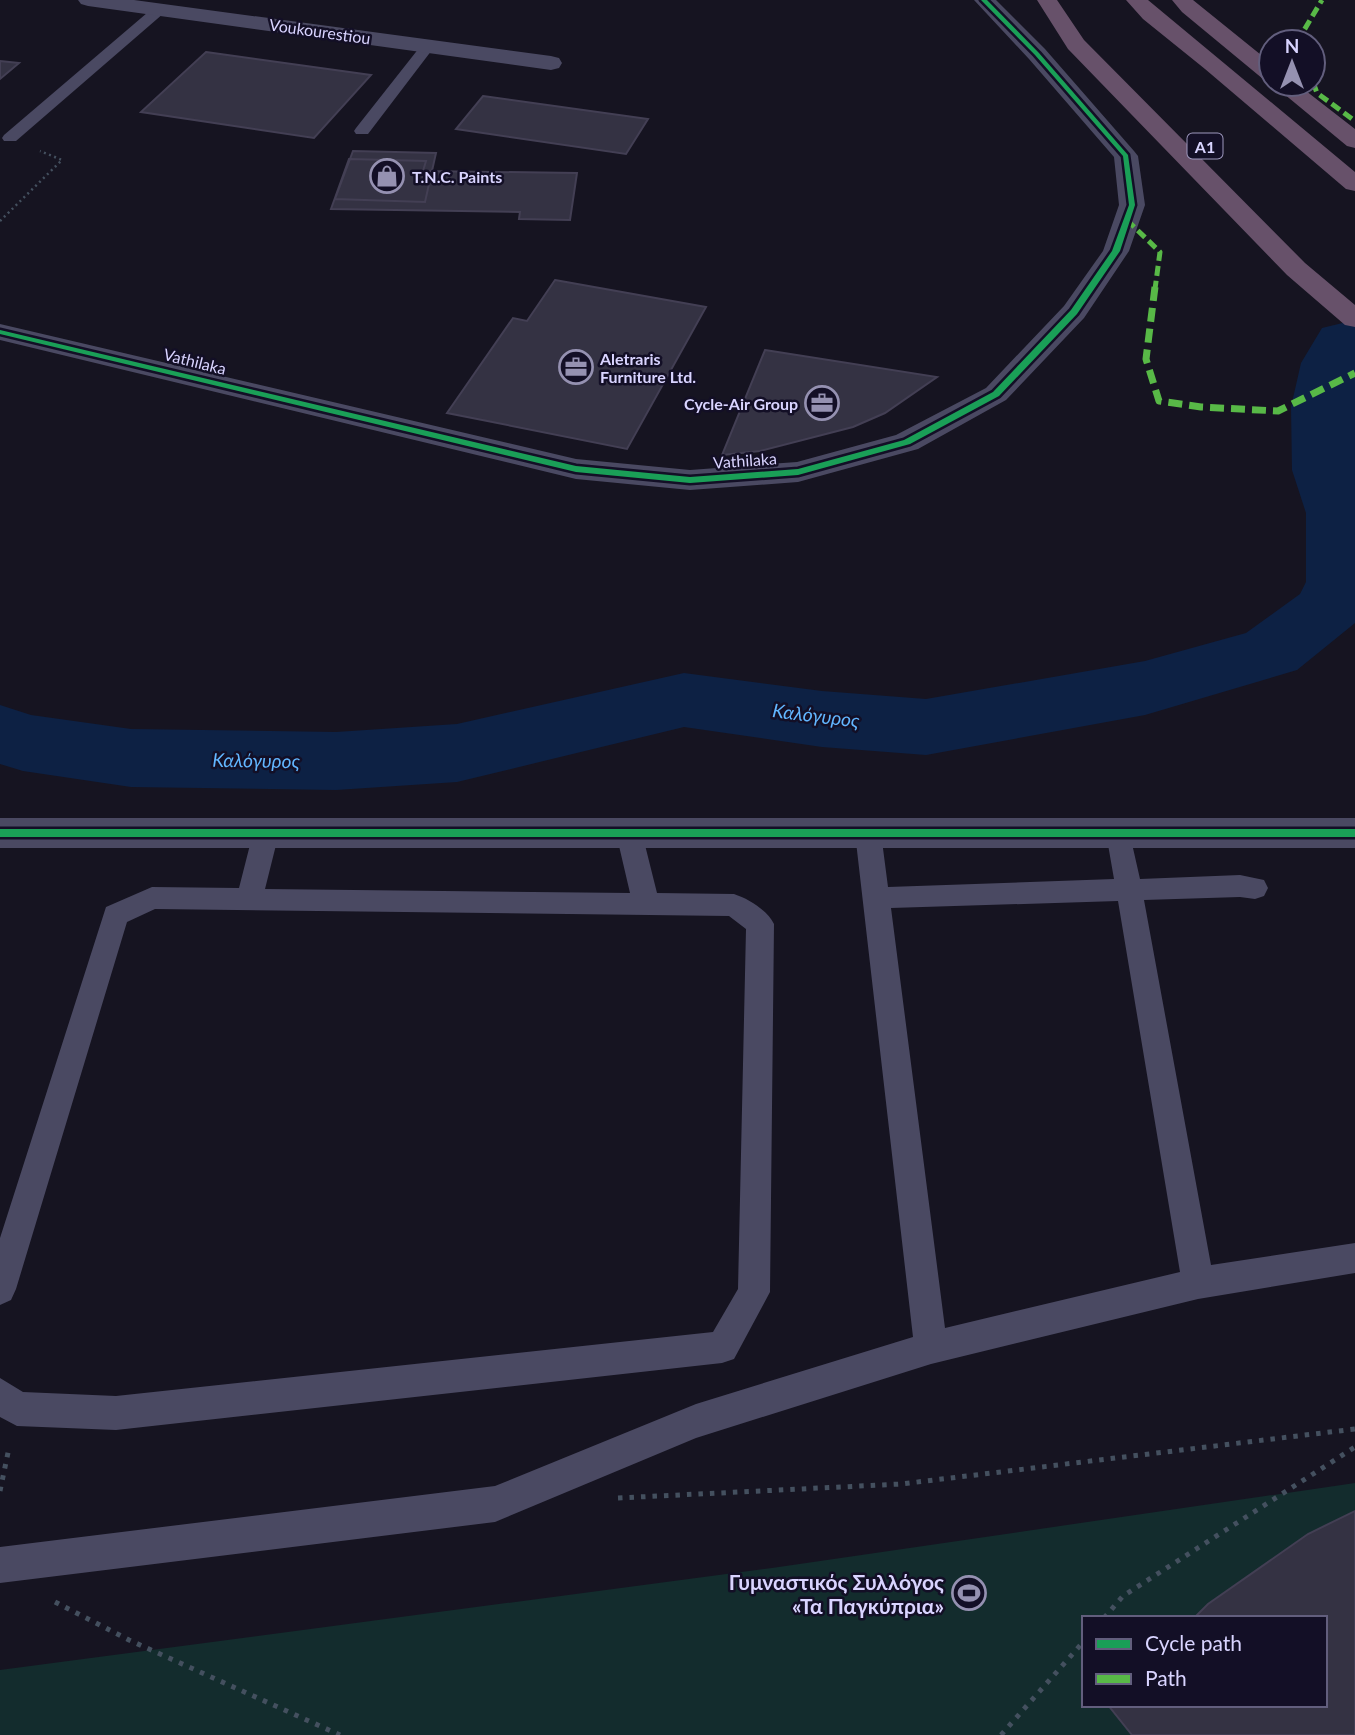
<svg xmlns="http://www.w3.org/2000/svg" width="1355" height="1735" viewBox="0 0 1355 1735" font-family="Lato,sans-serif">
  <rect width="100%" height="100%" fill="#161421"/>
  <!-- green -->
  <path fill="#132c2d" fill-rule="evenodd" d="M1355 1483V1735H0V1670L772 1568ZM1084 1618H1325V1705H1084Z"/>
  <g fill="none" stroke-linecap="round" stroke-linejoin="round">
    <!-- river -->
    <path fill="#0d2144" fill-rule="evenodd" d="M1355 320V623L1297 670 1145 715 926 755 822 747 684 727 457 782 336 790 131 787 23 771 0 764V705L31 715 131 729 336 732 457 724 684 673 822 691 926 699 1145 661 1246 633 1300 594 1306 582V513L1292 470 1291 407 1301 363 1322 328Z"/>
  </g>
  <!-- building -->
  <path fill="#343243" stroke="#433f54" stroke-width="2" d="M206 52 371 75 314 138 141 112Z
    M0 61 19 63 0 79Z
    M483 96 648 119 626 154 456 129Z
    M353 151 436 153 425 202 335 199Z
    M349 159 426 161 423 171 577 173 570 220 519 219 520 212 331 209Z
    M555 280 706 307 627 449 447 413 513 318 527 321Z
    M765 350 937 377 885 413 853 427 760 451 722 455Z
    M1355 1511V1735H1132L1108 1705H1325V1618H1194L1208 1604 1308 1534Z"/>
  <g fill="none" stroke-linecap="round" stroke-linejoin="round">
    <!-- path-far1 -->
    <path stroke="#44505f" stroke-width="2.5" stroke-dasharray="2 3.5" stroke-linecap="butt" d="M0 221 62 160 40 151"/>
    <!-- path -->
    <path stroke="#44505f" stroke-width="5" stroke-dasharray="4.5 7" stroke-linecap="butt" d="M0 1491 9 1448
      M618 1498 901 1484 1355 1429
      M55 1602 129 1640 340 1735
      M1104 1618 1123 1596 1355 1447
      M1001 1735 1084 1641"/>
    <!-- lane -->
    <path fill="#4a4962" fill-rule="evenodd" d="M159 6 166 10 164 13 16 141H4L2 138 4 135 154 7Z
      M428 42 435 46 368 134H356L354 131 356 128 423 43Z
      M266 823 275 826 279 833 265 889 630 893 616 833 620 826 629 823 638 826 642 833 657 893 734 894C749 899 767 910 774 924L770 1292 734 1359 722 1363 116 1430 17 1426 0 1417V1378L23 1392 116 1396 713 1332 738 1289 746 929 729 916 155 909 127 922 16 1289 11 1300 0 1305V1238L106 907 152 887 239 888 253 833 257 826Z
      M868 823 877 826 881 833 888 887 1114 879 1106 833 1110 826 1119 823 1128 826 1140 879 1240 875 1264 880 1268 888 1264 896 1255 899 1240 897 1144 900 1211 1265 1355 1243V1273L1198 1299 931 1364 696 1438 495 1522 0 1583V1547L495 1486 696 1404 913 1337 855 833 859 826ZM1118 901 1180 1272 945 1328 891 908Z"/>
    <!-- street -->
    <path fill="#4a4962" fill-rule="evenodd" d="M78 0H134L551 56 559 58 562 63 559 68 551 70 88 6 81 4Z
      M974 0H996L1045 49 1134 151 1138 156 1145 205 1129 251 1084 318 1006 400 918 449 798 482 690 490 576 479 0 340V324L576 459 690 470 797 462 896 435 986 388 1064 306 1103 251 1119 205 1114 157 1029 59Z
      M0 818H1355V848H0Z"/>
    <!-- highway -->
    <path fill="#67516a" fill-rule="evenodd" d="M1037 0H1057L1084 40 1305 263 1355 305V327L1345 325 1287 275 1068 49Z
      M1126 0H1148L1355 172V191L1346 189 1205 69 1143 19Z
      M1172 0H1193L1271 63V81L1263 79 1182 12Z
      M1272 84H1297L1355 129V148L1347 146Z"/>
    <!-- quiet-far1 -->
    <path stroke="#58b947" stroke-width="5" stroke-dasharray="10 5" stroke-linecap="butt" d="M1297 42 1322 0
      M1313 82 1317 93 1355 121
      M1127 220 1160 252 1155 289"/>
    <!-- quiet -->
    <path stroke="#58b947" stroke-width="7" stroke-dasharray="14 7" stroke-linecap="butt" d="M1155 287 1146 359 1159 401 1201 407 1278 411 1355 373"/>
    <!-- cycleway casing -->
    <g stroke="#130f26" stroke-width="5">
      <path id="cycleway" d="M981 0H987L1039 53 1128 155 1135 205 1120 251 1077 314 999 396 910 444 798 475 690 483 576 472 0 334V330L576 466 690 477 798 469 904 440 993 392 1071 310 1112 251 1129 205 1123 156 1035 55Z
        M0 829H1355V837H0Z"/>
    </g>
    <!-- cycleway -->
    <use href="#cycleway" fill="#1a9f57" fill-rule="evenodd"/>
  </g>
  <!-- icons -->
  <defs>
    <g id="shop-ring" transform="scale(1.75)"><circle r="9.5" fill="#130f26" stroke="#9591b1" stroke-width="1.5"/><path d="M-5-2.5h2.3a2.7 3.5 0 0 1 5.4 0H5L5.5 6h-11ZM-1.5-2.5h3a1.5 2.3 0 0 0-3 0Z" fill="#9591b1"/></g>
    <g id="office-ring" transform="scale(1.75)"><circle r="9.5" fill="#130f26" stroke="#9591b1" stroke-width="1.5"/><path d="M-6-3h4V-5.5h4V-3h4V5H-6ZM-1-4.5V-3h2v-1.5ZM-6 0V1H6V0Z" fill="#9591b1"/></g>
    <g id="stadium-ring" transform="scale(1.75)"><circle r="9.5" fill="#130f26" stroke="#9591b1" stroke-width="1.5"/><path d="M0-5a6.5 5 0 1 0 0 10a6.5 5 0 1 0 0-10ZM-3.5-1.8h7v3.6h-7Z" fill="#9591b1"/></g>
  </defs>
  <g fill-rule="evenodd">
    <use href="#shop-ring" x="387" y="176"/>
    <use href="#office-ring" x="576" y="367"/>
    <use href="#office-ring" x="822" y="403"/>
    <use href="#stadium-ring" x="969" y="1593"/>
  </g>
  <g text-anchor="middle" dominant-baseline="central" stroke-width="5" stroke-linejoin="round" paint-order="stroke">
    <!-- far-street labels -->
    <g font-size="16" fill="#d9d4ff" stroke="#130f26">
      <text transform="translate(320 31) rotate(8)">Voukourestiou</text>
      <text transform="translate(195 361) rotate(14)">Vathilaka</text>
      <text transform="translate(745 460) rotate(-4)">Vathilaka</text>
    </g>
    <!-- shield labels -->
    <rect fill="#130f26" stroke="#9e99be" stroke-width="2" x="1187.5" y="133.5" width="35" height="25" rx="5"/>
    <g font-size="16" font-weight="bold" fill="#d9d4ff">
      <text x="1205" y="146">A1</text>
    </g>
    <!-- far-poi labels -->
    <g font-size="16" font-weight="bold" fill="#d9d4ff" stroke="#130f26" text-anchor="start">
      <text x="412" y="176">T.N.C. Paints</text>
      <text x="600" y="358">Aletraris<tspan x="600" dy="18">Furniture Ltd.</tspan></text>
      <text x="798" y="403" text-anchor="end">Cycle-Air Group</text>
    </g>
    <!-- water labels -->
    <g font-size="19" font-style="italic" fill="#62b6ff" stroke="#130f26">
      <text transform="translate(816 715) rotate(7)">Καλόγυρος</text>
      <text transform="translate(256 760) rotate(1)">Καλόγυρος</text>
    </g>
    <!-- near-poi labels -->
    <g font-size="21" font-weight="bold" fill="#d9d4ff" stroke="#130f26" text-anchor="end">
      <text x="944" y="1581">Γυμναστικός Συλλόγος<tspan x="944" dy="24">«Τα Παγκύπρια»</tspan></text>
    </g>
  </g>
  <!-- legend -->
  <rect x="1082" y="1616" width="245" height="91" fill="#130f26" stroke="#625e7d" stroke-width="2"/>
  <rect x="1096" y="1639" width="35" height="10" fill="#1a9f57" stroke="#625e7d" stroke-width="2"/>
  <text x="1145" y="1651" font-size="21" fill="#d9d4ff">Cycle path</text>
  <rect x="1096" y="1674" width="35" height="10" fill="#58b947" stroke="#625e7d" stroke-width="2"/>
  <text x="1145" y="1686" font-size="21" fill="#d9d4ff">Path</text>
  <!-- north arrow -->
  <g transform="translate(1292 63)"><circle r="33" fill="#130f26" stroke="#625e7d" stroke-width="2"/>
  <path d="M0-5L12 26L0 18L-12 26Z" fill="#9591b1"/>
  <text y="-10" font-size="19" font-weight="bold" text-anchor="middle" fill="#d9d4ff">N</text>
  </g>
</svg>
